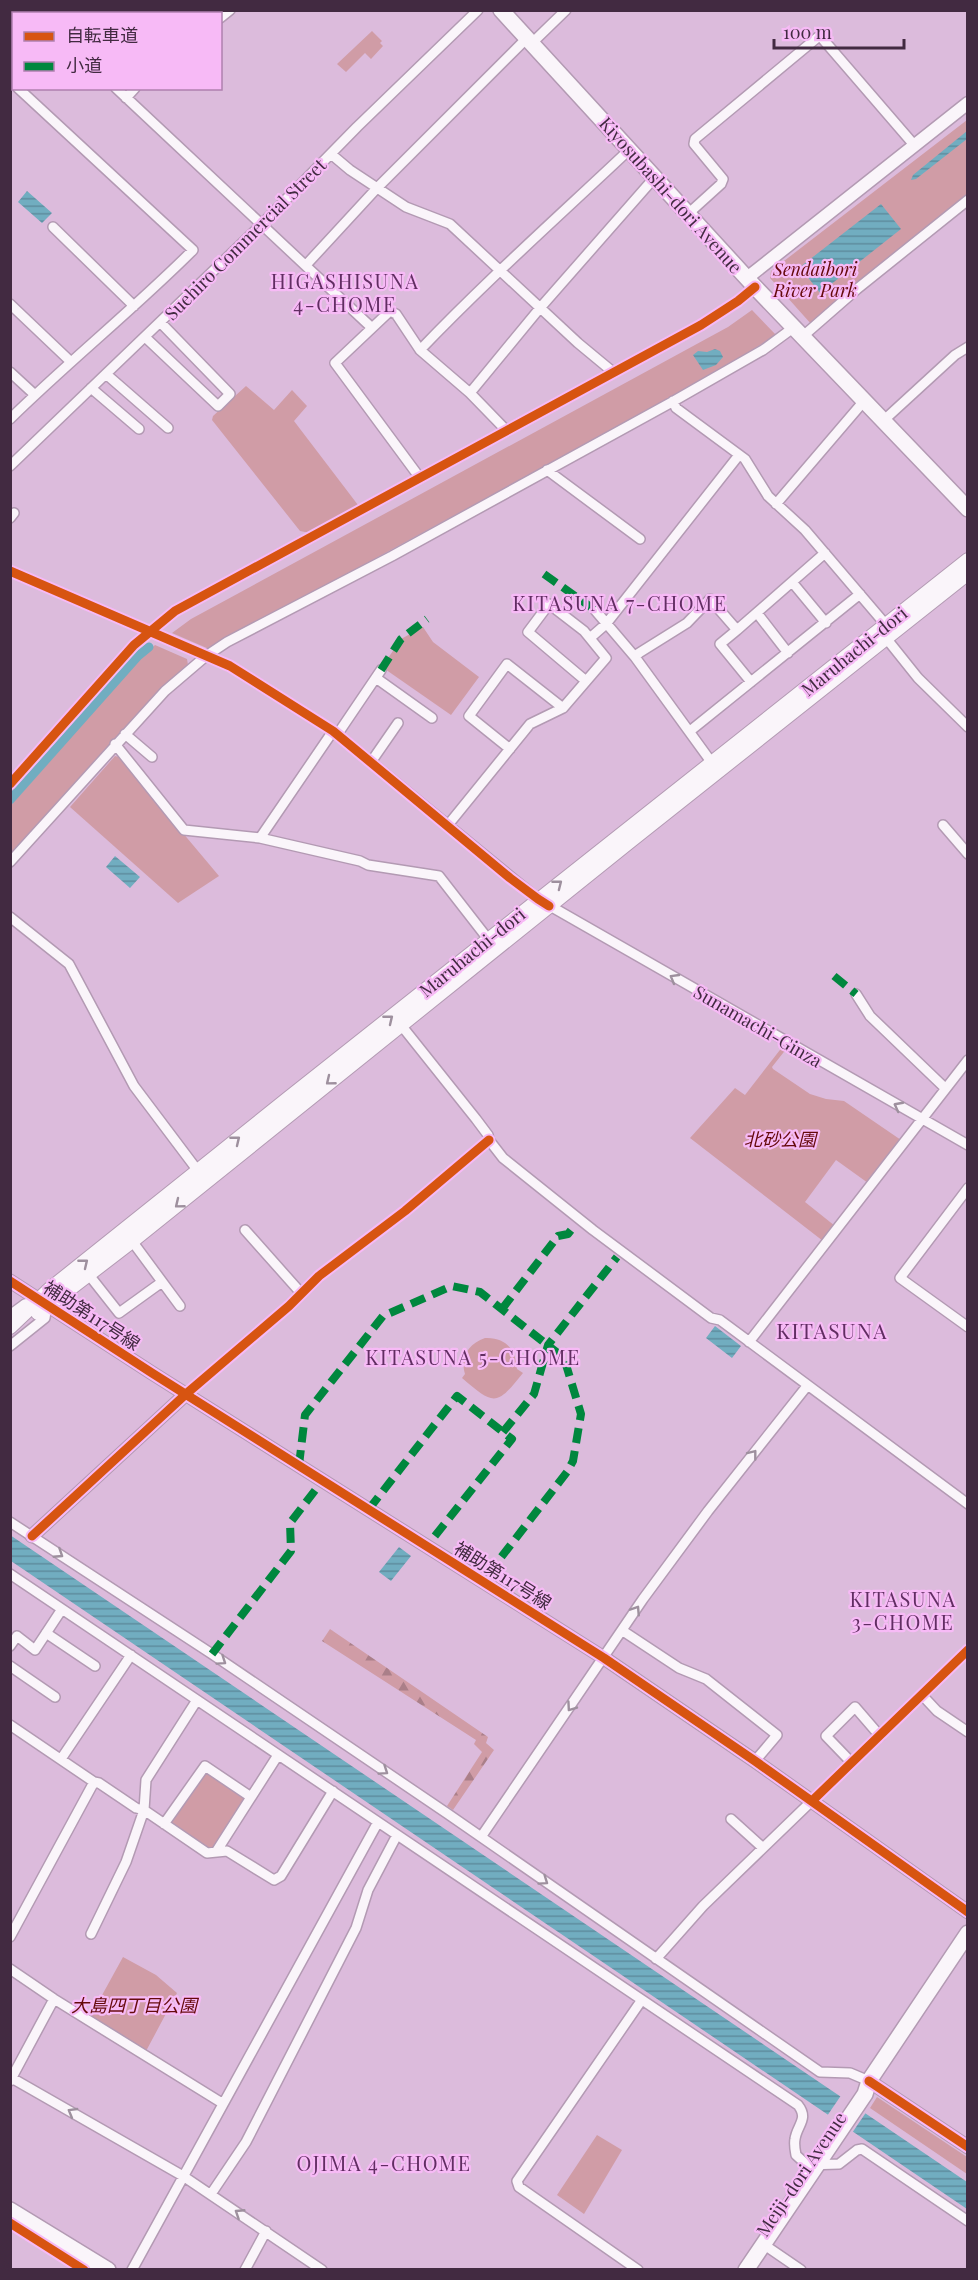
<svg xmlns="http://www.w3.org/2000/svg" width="978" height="2280" viewBox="0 0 978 2280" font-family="'Playfair Display','Noto Sans JP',serif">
  <defs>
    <pattern id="forest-firs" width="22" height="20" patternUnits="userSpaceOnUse" patternTransform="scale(1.5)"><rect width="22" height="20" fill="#d09ca6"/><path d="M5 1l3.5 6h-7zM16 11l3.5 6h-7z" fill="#aa7f89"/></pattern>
    <pattern id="water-rules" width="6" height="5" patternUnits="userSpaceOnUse" patternTransform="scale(1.5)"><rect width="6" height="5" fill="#71adc0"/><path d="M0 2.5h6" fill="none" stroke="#5e8d9e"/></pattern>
  </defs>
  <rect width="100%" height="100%" fill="#dcbbdc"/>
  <!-- forest -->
  <path fill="url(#forest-firs)" d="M330 1629 488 1737 486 1743 494 1750 453 1810 447 1806 482 1752 474 1744 476 1740 322 1641Z"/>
  <!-- park -->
  <path fill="#d09ca6" d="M372 31 382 41 380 43 383 46 371 59 365 53 346 72 337 64Z
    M967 120V196L812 325 770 278 771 271Z
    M752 310 776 335 716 373 209 649 172 633 191 619 627 382 728 327Z
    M246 386 274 410 292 390 307 406 294 421 358 505 310 533 300 531 212 420 213 416Z
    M423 627 433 642 479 677 451 715 382 667 401 639Z
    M155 645 187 659 188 665 172 678 11 859V805L139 660Z
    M115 756 119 757 219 876 178 903 70 807Z
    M783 1046 787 1048 772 1067 773 1069 810 1094 826 1099 844 1101 901 1140 868 1183 836 1160 805 1202 835 1226 823 1241 690 1138 735 1088 745 1095Z
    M485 1338C505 1337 516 1349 517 1369L523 1373C496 1407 494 1405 462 1378L465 1374C460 1357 468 1344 485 1338Z
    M205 1766 251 1797 216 1852 207 1853 164 1824Z
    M123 1957 156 1975 177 1993 145 2053 90 2017Z
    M877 2097 967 2157V2174L870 2108Z
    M597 2135 622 2150 584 2214 557 2195Z"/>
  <!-- water -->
  <path fill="url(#water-rules)" d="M967 131V139L916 179 911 180 913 175Z
    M27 191 52 213 42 223 18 202Z
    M881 204 901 229 820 293 800 267Z
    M715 349 720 351 723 357 716 365 703 370 693 355 698 351 707 352Z
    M115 856 140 877 130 888 106 867Z
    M715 1326 741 1346 732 1358 706 1338Z
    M10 1535 967 2182V2209L11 1561Z
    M399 1547 411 1556 391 1581 379 1572Z"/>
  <!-- pier -->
  <path fill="#dcbbdc" d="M842 2094 867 2111 852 2133 827 2116Z"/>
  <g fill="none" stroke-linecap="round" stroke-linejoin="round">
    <!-- canal -->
    <path stroke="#71adc0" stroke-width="9" d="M10 800 138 656 149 647"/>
    <!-- minor casing -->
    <g stroke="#b39ab3" stroke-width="12">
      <path id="minor" d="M31 10 35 14
        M220 18 230 10
        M532 43 566 10
        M116 88 371 327
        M126 98 135 88
        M331 154 350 170 406 207 450 224 578 343 613 372
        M689 213 721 184 723 179 694 144 695 139 818 37H821L915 146
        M53 227 134 306
        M306 265 377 188 527 38
        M10 304 70 361
        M145 337 218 406 230 394 160 322
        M802 337 857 289 968 200
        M420 350C487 280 559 216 630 149
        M10 372 35 395
        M106 374 168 428
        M91 388 139 429
        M470 393 540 308 655 177
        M673 401 676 408 745 459 768 496 805 530 886 625
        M10 419C69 361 134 309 193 250L18 88
        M883 421 955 355 968 347
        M10 466 261 225 357 127 478 10
        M547 470 640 539
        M420 478 335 363 390 311 396 314 420 350 470 393 507 431
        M776 504 864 401
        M10 518 14 513
        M10 571 230 666 333 731 538 899 968 1145
        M792 582 826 623
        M595 610 635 657 712 763
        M757 613 788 653
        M737 630 825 553
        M590 638 606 624 739 455
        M886 638 918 678 968 727
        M635 657 639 653 687 623 710 599 737 630 720 644 751 682
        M376 678 432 718
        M690 731 860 594
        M125 734 152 757
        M337 735 381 670
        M115 744 184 830 260 838 360 861 368 865 439 876 488 939
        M510 749 469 716 507 664 563 708
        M371 762 398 723
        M10 784 134 645 175 611 701 325 738 301 755 287
        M448 825 530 724 563 708 606 658 584 631 549 604 528 632 586 681
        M943 825 968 854
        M260 838 333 731
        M10 862 165 691 206 656 227 642 392 556 672 402 763 350 793 328
        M10 917 69 964 134 1086 201 1175
        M856 994 870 1016 945 1088
        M401 1025 476 1119 488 1135 489 1140 503 1158 593 1230 711 1318 720 1320 968 1504
        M968 1188 900 1278 968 1327
        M245 1230 301 1293
        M132 1241 180 1306
        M89 1275 119 1313 162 1282
        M10 1315 25 1304 34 1302
        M749 1342 968 1060
        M10 1346 45 1318 47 1305
        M186 1394 289 1306 319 1276 405 1211 489 1140
        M10 1522 212 1654 448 1814 820 2072 850 2073 869 2081
        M10 1574 798 2105C809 2119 797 2125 795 2139 794 2144 795 2150 796 2155L807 2165 839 2164 857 2150 862 2149 968 2221
        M623 1631 679 1668 706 1679 777 1735 755 1761
        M46 1633 95 1666
        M10 1646 17 1636 35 1650 62 1609
        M10 1666 55 1697
        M922 1695 937 1711 968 1732
        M197 1700 146 1780 144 1810 207 1853 227 1851 274 1880 281 1876 333 1791
        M10 1725 94 1782 99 1783 136 1808 144 1810 126 1862 91 1934
        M61 1759 131 1655
        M852 1763 826 1736 855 1707 880 1736
        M731 1819 763 1848
        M164 1824 205 1766 251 1797
        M481 1837 643 1599 708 1511 807 1386
        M216 1852 278 1755
        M10 1937 94 1782
        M656 1959 703 1906 968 1650
        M10 1969 54 1999 222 2103
        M10 2077 183 2176 322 2270
        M10 2081 54 1999
        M211 2194 246 2142 356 1928 368 1890 397 1835
        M763 2244 801 2270
        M132 2270 378 1822
        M245 2270 266 2231
        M638 2270 519 2187 517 2181 641 2001"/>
    </g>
    <!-- tertiary casing -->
    <g stroke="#b39ab3" stroke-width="15">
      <path id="tertiary" d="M747 278 968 103
        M10 1281 152 1373 604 1658 755 1761 968 1912
        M32 1536 186 1394
        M869 2081 968 2147"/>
    </g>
    <!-- secondary casing -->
    <g stroke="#b39ab3" stroke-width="16">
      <path id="secondary" d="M38 1313 132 1241 630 841 968 573
        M10 1327 49 1290 289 1098 968 560"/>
    </g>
    <!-- primary casing -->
    <g stroke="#b39ab3" stroke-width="18">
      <path id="primary" d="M501 10 755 287 968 509
        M10 2210 108 2270
        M746 2270 865 2094 869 2081 968 1933"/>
    </g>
    <!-- minor -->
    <use href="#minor" stroke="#faf5fa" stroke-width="9"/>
    <!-- tertiary -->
    <use href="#tertiary" stroke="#faf5fa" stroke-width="12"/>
    <!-- secondary -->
    <use href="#secondary" stroke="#faf5fa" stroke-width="14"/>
    <!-- primary -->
    <use href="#primary" stroke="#faf5fa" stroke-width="15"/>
    <!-- quiet -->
    <path stroke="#00873e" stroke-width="8" stroke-dasharray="15 8" stroke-linecap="butt" d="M544 574 595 610
      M381 670 401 639 427 619
      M834 976 856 994
      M502 1309 558 1236 568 1234 575 1225
      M503 1432 534 1394 548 1345 617 1257
      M299 1465 305 1415 383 1316 452 1286 480 1292 564 1358 581 1414 573 1461 567 1472 482 1582
      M369 1509 457 1396 512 1439 427 1546
      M212 1654 291 1551 290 1523 323 1480"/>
    <!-- cycleway casing -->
    <g stroke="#f7baf6" stroke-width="13">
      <path id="cycleway" d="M10 571 230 666 333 731 510 878 538 899 549 906
        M10 784 134 645 175 611 701 325 738 301 755 287
        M10 1281 152 1373 604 1658 755 1761 968 1912
        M32 1536 186 1394 289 1306 319 1276 405 1211 489 1140
        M812 1801 968 1650
        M869 2081 968 2147
        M10 2223 84 2270"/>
    </g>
    <!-- cycleway -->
    <use href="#cycleway" stroke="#d75411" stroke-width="9"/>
  </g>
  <!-- one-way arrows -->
  <defs><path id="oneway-chevron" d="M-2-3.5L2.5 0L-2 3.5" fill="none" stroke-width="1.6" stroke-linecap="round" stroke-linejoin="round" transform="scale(1.5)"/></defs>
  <g stroke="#9e909e">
    <use href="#oneway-chevron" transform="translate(558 884) rotate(-38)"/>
    <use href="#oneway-chevron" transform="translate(674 978) rotate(-150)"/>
    <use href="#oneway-chevron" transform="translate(389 1019) rotate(-39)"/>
    <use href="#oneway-chevron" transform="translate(330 1081) rotate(141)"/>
    <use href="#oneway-chevron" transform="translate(898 1106) rotate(-152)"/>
    <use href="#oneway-chevron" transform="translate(236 1140) rotate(-39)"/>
    <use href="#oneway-chevron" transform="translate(179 1204) rotate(141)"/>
    <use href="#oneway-chevron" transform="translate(84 1263) rotate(-39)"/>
    <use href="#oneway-chevron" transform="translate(753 1454) rotate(-52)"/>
    <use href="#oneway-chevron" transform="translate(59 1554) rotate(33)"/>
    <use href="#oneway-chevron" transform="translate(636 1610) rotate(-57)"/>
    <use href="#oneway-chevron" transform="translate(222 1661) rotate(34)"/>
    <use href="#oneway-chevron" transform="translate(571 1707) rotate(125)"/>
    <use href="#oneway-chevron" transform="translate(384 1771) rotate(34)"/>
    <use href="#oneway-chevron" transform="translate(544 1881) rotate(35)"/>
    <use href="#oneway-chevron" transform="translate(72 2112) rotate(-150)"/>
    <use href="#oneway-chevron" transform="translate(239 2213) rotate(-147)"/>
  </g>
  <g text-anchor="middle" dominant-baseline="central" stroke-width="4.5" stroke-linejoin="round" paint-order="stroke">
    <!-- street labels -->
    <g font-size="18" fill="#422a41" stroke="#f7baf6">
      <text transform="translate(671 195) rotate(48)">Kiyosubashi-dori Avenue</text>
      <text transform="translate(245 239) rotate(-45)">Suehiro Commercial Street</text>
      <text transform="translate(854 651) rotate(-39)">Maruhachi-dori</text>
      <text transform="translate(472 952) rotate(-39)">Maruhachi-dori</text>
      <text transform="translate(758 1026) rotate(30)">Sunamachi-Ginza</text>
      <text transform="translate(92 1315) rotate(33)">補助第117号線</text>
      <text transform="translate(503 1575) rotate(32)">補助第117号線</text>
      <text transform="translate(801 2174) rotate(-56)">Meiji-dori Avenue</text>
    </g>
    <!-- park labels -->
    <g font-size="18" font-style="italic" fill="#65090b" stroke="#f7baf6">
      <text x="815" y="269">Sendaibori<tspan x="815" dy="21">River Park</tspan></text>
      <text x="780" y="1139">北砂公園</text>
      <text x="134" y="2005">大島四丁目公園</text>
    </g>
    <!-- neighbourhood labels -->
    <g font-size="20" letter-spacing="1.5" fill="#612d62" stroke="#f7baf6">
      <text x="345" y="280">HIGASHISUNA<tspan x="345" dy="23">4-CHOME</tspan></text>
      <text x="620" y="602">KITASUNA 7-CHOME</text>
      <text x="473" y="1356">KITASUNA 5-CHOME</text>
      <text x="903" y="1598">KITASUNA<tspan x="903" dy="23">3-CHOME</tspan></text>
      <text x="384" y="2162">OJIMA 4-CHOME</text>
    </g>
    <!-- quarter labels -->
    <g font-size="21" letter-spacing="1.5" fill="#612d62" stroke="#f7baf6">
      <text x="832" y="1330">KITASUNA</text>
    </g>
  </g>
  <!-- border -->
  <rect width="978" height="2280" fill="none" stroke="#422a41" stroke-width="24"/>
  <!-- legend -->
  <rect x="12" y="12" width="210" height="78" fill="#f7baf6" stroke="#af80ae" stroke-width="1.5"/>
  <rect x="24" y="32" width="30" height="9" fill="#d75411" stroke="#af80ae" stroke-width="1.5"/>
  <text x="66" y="42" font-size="18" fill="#422a41">自転車道</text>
  <rect x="24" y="62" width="30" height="9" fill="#00873e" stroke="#af80ae" stroke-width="1.5"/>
  <text x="66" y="72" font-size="18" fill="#422a41">小道</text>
  <!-- scale -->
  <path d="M774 39v9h130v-9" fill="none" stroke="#422a41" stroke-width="3"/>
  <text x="783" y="39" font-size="18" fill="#422a41" stroke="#f7baf6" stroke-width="4.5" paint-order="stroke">100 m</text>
</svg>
